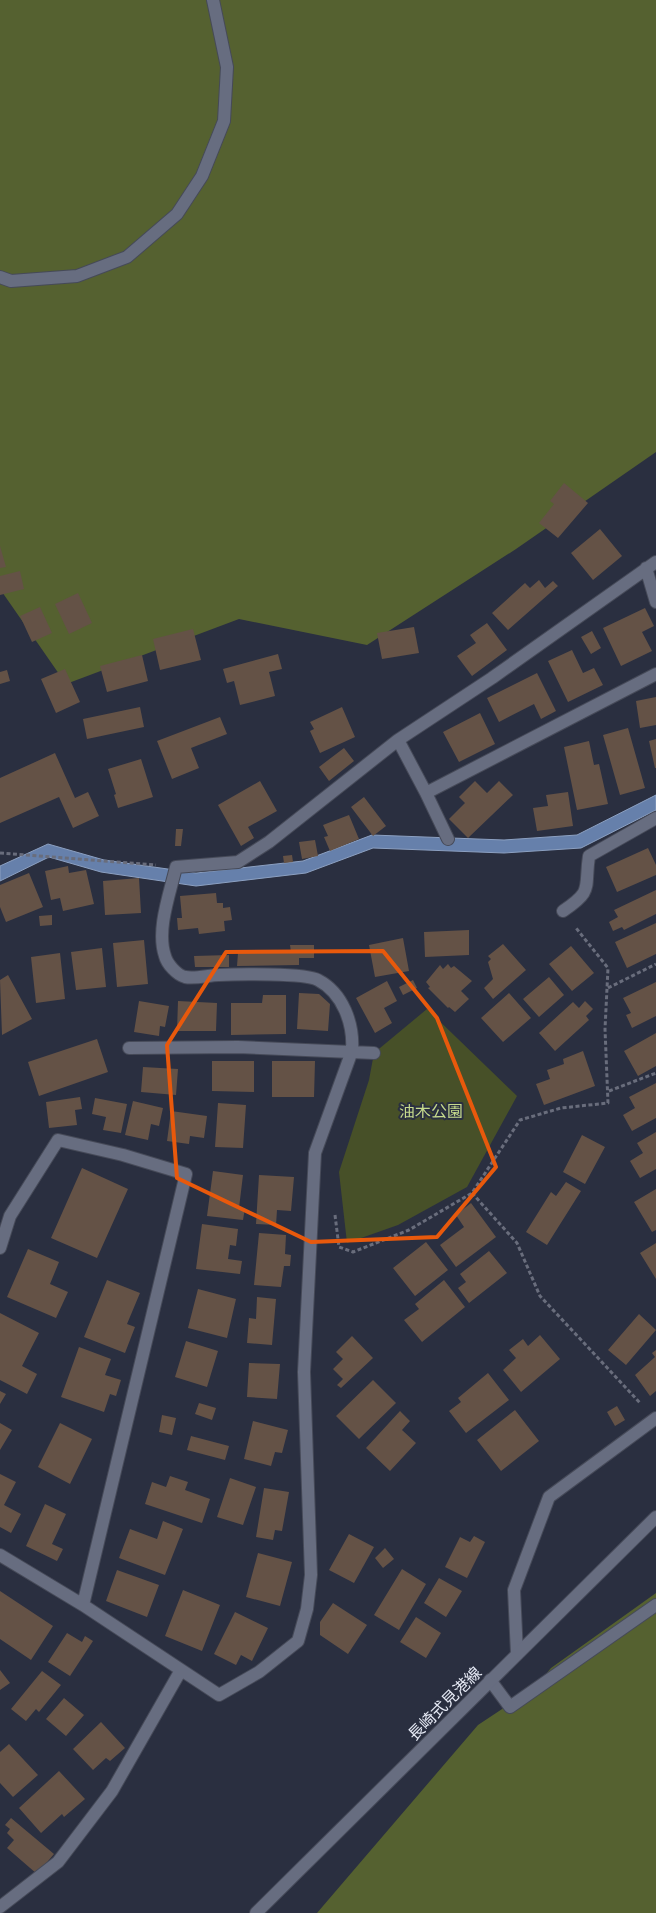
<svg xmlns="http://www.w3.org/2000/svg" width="656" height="1913" viewBox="0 0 656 1913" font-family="'Exo 2','Noto Sans JP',sans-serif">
  <rect width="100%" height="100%" fill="#2a2f40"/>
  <!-- green -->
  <path fill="#475028" d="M427 1009 517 1096 467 1187 398 1225 347 1243 339 1172 369 1080 374 1053Z"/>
  <!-- forest -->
  <path fill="#556130" d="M0 0H656V452L516 549 367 645 239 619 66 684 0 589Z
    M656 1593V1913H317L478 1725 535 1687 551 1668Z"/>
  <!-- water -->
  <path fill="#6680ab" stroke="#8ca0c1" d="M656 795V810L581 848 504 853 373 848 306 873 196 886 101 872 49 857 0 881V866L48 844 104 860 196 873 303 861 372 835 504 840 577 835Z"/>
  <!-- building -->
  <path fill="#645246" d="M564 483 588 503 558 538 539 523 554 504 550 501Z
    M600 529 622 556 593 580 571 553Z
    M0 546 6 567 0 568Z
    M20 571 24 589 0 595V576Z
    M539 580 545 588 553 581 558 586 508 630 492 613 525 583 530 588Z
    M78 593 92 623 69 634 55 604Z
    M40 607 52 633 32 642 20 616Z
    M645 608 654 626 642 632 652 651 621 666 603 628Z
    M487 623 507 650 472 676 457 656 476 643 470 635Z
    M414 627 419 653 382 659 377 633Z
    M193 629 201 660 160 670 153 639Z
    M592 631 601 648 591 654 581 637Z
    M572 650 583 673 594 668 603 685 568 702 548 661Z
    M278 654 282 669 269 672 275 696 240 705 234 681 227 683 223 669Z
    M142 655 148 681 107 692 100 666Z
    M65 669 80 702 56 713 41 679Z
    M7 670 10 681 0 684V672Z
    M537 673 556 711 541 719 534 704 499 722 487 698Z
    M656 697V725L640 728 636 701Z
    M140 707 144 727 87 739 83 719Z
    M342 707 355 737 320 753 310 731 314 729 310 722Z
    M480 713 495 744 459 762 443 732Z
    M220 717 227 734 191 748 199 768 172 779 157 741Z
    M628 728 645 788 620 795 603 735Z
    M656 739V768H655L649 741Z
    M589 741 594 765 599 764 608 804 577 810 564 747Z
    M344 748 354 761 329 781 319 767Z
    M55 753 75 798 88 792 99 816 73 828 59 797 0 823V778Z
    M141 759 153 797 118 808 114 795 116 794 108 769Z
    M260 781 277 811 248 827 254 838 241 846 218 805Z
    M475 781 487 793 499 781 513 795 468 838 449 819 465 803 459 797Z
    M568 792 573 826 537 831 533 808 548 806 546 795Z
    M364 797 386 826 373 836 351 807Z
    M349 815 359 839 330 851 324 837 328 836 323 825Z
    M176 829H183L181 846H175Z
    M315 840 318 856 302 859 299 842Z
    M648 848 656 865V875L617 892 606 867Z
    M292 855 293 862 284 863 283 856Z
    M68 866 69 873 86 870 94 904 63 911 60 898 51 900 45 871Z
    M29 873 43 907 6 922 0 907V885Z
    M139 878 141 913 105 915 103 881Z
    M656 890V914L624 930 622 927 613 931 609 922 618 917 614 910Z
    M216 893 217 903H223V908L230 907 232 920 224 921 225 931 199 934 198 928 178 930 177 918H182L180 896Z
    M52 915V925L40 926 39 916Z
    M656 923V954L627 968 615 942Z
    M469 930V955L425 957 424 932Z
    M403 938 409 971 375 977 369 945Z
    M144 940 148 984 117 987 113 943Z
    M503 944 526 970 493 999 484 988 493 979 488 962 491 959 488 956Z
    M290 945H314V958H299V965L237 966 238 953 291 952Z
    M571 946 594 973 572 991 549 964Z
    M102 948 106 987 76 990 71 952Z
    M60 953 65 999 36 1003 31 957Z
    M229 955V967H195L194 956Z
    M448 964 451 968 454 966 472 981 461 991 469 999 455 1012 449 1007 448 1008 428 988 430 987 426 982 440 965 443 969Z
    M8 975 32 1019 2 1035 0 980Z
    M549 977 564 995 539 1017 523 999Z
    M413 980 417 988 403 995 399 987Z
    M387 981 397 1001 384 1008 392 1023 375 1033 356 998Z
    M656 982V1016L632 1028 626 1015 631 1013 623 998Z
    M299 993 319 994 330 1004 328 1031 297 1029Z
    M509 993 531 1018 503 1042 481 1018Z
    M263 995H286V1034L231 1035V1003H262Z
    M139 1001 169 1006 165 1027 160 1026 159 1036 134 1032Z
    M178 1001 217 1003 216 1031H177Z
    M585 1001 593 1009 586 1016 589 1020 555 1051 539 1033 573 1002 579 1008Z
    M656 1033V1066L638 1076 624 1051Z
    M97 1039 108 1072 39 1096 28 1062Z
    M583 1051 595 1086 544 1105 536 1084 550 1079 547 1070 564 1064 563 1059Z
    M212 1061H254V1092L212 1091Z
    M272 1061H315L314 1097H272Z
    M143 1067 178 1069 176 1095 141 1092Z
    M656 1083V1118L632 1131 623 1115 635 1108 629 1097Z
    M80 1097 82 1109 75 1110 77 1125 49 1128 46 1102Z
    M95 1098 127 1104 121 1133 103 1130 106 1117 92 1114Z
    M133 1101 163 1108 159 1126 151 1124 148 1140 125 1135Z
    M218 1103 246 1105 243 1148 215 1147Z
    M171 1111 207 1116 204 1138 190 1136 189 1144 167 1141Z
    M656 1132V1169L640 1178 630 1161 643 1153 637 1143Z
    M582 1135 605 1147 585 1184 563 1172Z
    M82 1168 128 1189 97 1258 51 1238Z
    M213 1171 243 1175 239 1208H245L243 1220 207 1216Z
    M259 1175 294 1177 291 1211 277 1210 276 1225 256 1224Z
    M566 1182 581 1191 547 1245 526 1232 551 1192 556 1196Z
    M656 1189V1230L652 1232 634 1202Z
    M471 1203 496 1237 456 1267 440 1245 464 1227 456 1215Z
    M202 1224 238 1229 236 1246 230 1245 228 1259 242 1261 240 1274 196 1269Z
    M259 1233 286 1235 285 1254 291 1255 290 1266H284L281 1287 254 1285Z
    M426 1242 448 1270 415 1296 393 1268Z
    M656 1243V1279L640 1253Z
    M28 1249 59 1262 50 1284 68 1292 56 1318 7 1297Z
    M489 1251 507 1273 469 1303 458 1288 466 1282 460 1274Z
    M107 1280 140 1293 127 1324 135 1327 125 1353 84 1337Z
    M444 1280 465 1307 422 1342 404 1320 419 1309 415 1304Z
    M198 1289 236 1299 227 1338 188 1328Z
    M257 1297 276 1299 272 1345 247 1343 249 1318 256 1319Z
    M0 1313 39 1333 22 1366 37 1374 27 1394 0 1380Z
    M639 1314 656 1330 626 1365 608 1350Z
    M540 1335 560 1359 521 1392 503 1370 516 1358 509 1350 523 1339 528 1346Z
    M352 1336 373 1358 341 1388 337 1385 343 1379 333 1369 343 1359 336 1352Z
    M186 1341 218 1351 207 1387 175 1377Z
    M79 1347 111 1359 105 1375 121 1380 116 1396 110 1394 104 1412 61 1397Z
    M656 1350V1391L650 1396 635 1375 655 1357 652 1353Z
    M249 1363 280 1364 277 1399 247 1397Z
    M488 1373 509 1400 466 1433 449 1411 461 1402 458 1398Z
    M373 1380 396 1403 359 1439 336 1416Z
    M0 1391 6 1394 0 1404Z
    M199 1403 216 1408 212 1420 195 1414Z
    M617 1406 625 1420 615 1426 607 1412Z
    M515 1410 539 1441 501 1471 477 1440Z
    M400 1411 410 1421 402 1430 416 1443 390 1471 366 1448Z
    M162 1415 176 1418 172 1435 159 1432Z
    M253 1421 288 1430 282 1453 275 1452 271 1466 244 1459Z
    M0 1423 12 1430 0 1450Z
    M60 1423 92 1439 70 1484 38 1467Z
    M191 1436 229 1446 225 1460 187 1450Z
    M0 1474 16 1482 4 1505 21 1514 11 1533 0 1527Z
    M170 1476 188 1482 185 1490 210 1499 202 1523 145 1504 152 1482 166 1487Z
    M230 1478 256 1487 243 1525 217 1517Z
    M264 1488 289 1492 282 1531 275 1530 273 1540 256 1537Z
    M45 1504 66 1514 52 1544 63 1549 57 1561 26 1546Z
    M163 1521 183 1529 165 1575 119 1558 130 1529 157 1539Z
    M349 1534 374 1547 354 1583 329 1570Z
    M474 1536 485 1542 467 1578 445 1567 460 1537 470 1542Z
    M385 1548 394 1559 383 1568 375 1558Z
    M258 1553 292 1562 280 1606 246 1597Z
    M402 1569 426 1584 399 1630 374 1615Z
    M117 1570 159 1585 147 1617 106 1601Z
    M439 1578 462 1591 446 1617 424 1603Z
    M183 1590 220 1605 202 1651 165 1636Z
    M0 1591 53 1626 31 1660 0 1639Z
    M333 1603 367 1625 348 1654 320 1635V1622Z
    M235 1612 268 1628 252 1661 241 1655 236 1665 214 1654Z
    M416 1617 441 1633 426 1658 400 1642Z
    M67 1633 82 1642 85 1636 93 1641 70 1676 48 1662Z
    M0 1670 10 1683 0 1690Z
    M42 1671 61 1685 39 1712 36 1709 26 1721 11 1709Z
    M64 1698 84 1715 66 1736 46 1719Z
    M101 1722 125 1748 110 1761 106 1758 93 1770 73 1749Z
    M9 1744 38 1775 13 1797 0 1783V1752Z
    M59 1771 85 1799 64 1817 62 1814 41 1833 19 1808Z
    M11 1818 54 1854 37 1874 7 1848 14 1840 7 1833 10 1829 5 1825Z"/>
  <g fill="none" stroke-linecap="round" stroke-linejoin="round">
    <!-- minor casing -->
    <g stroke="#464a58" stroke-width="14">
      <path id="minor" d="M646 568 656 602
        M398 740 426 793 656 674
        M426 793 448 839
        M563 911C594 890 584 889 589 856L656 818
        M129 1048 238 1047 374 1053
        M0 1248 10 1216 58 1140 123 1155 186 1174 83 1605
        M0 1555 83 1605 219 1695 259 1672 298 1641 307 1609 311 1575 304 1372 315 1153 352 1051C354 1024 343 993 318 980 306 973 236 974 219 975 209 975 196 979 185 977 177 975 167 964 165 956 156 930 170 893 176 867L238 862 269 842 398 740 492 678 656 562
        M517 1654 514 1590 549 1497 656 1418
        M490 1680 510 1707 656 1605
        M0 1907 58 1862 112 1791 181 1670"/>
    </g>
    <!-- tertiary casing -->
    <g stroke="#464a58" stroke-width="14">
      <path id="tertiary" d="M0 277 11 281 77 276 127 257 177 214 202 176 224 121 227 67 213 0"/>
    </g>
    <!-- secondary casing -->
    <g stroke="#464a58" stroke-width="14">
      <path id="secondary" d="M256 1913 656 1517"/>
    </g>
    <!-- path -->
    <path stroke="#696d7c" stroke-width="3" stroke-dasharray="4 2.5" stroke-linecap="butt" d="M0 853 156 865
      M608 988 656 964
      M609 1091 656 1073
      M472 1193 517 1243 540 1296 641 1404
      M335 1215 339 1247 353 1252 409 1230 472 1193 520 1120 561 1108 608 1103 605 1029 608 968 576 928"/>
    <!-- minor -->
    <use href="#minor" stroke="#676d80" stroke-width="12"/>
    <!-- tertiary -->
    <use href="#tertiary" stroke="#676d80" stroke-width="12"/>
    <!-- secondary -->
    <use href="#secondary" stroke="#676d80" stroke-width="12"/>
  </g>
  <!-- marked area -->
  <path fill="none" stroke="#e8590c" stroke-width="4" stroke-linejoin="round" d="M383 951 437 1018 496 1167 437 1237 311 1242 177 1178 167 1045 226 952Z"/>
  <g text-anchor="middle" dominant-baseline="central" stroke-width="4" stroke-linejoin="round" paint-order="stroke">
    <!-- park labels -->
    <g font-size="16" fill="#c5d98c" stroke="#2a2f40">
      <text x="431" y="1110">油木公園</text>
    </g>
    <!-- street labels -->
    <g font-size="16" fill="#e6eaf5" stroke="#2a2f40">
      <text transform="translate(444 1703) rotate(-45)">長崎式見港線</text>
    </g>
  </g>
</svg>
